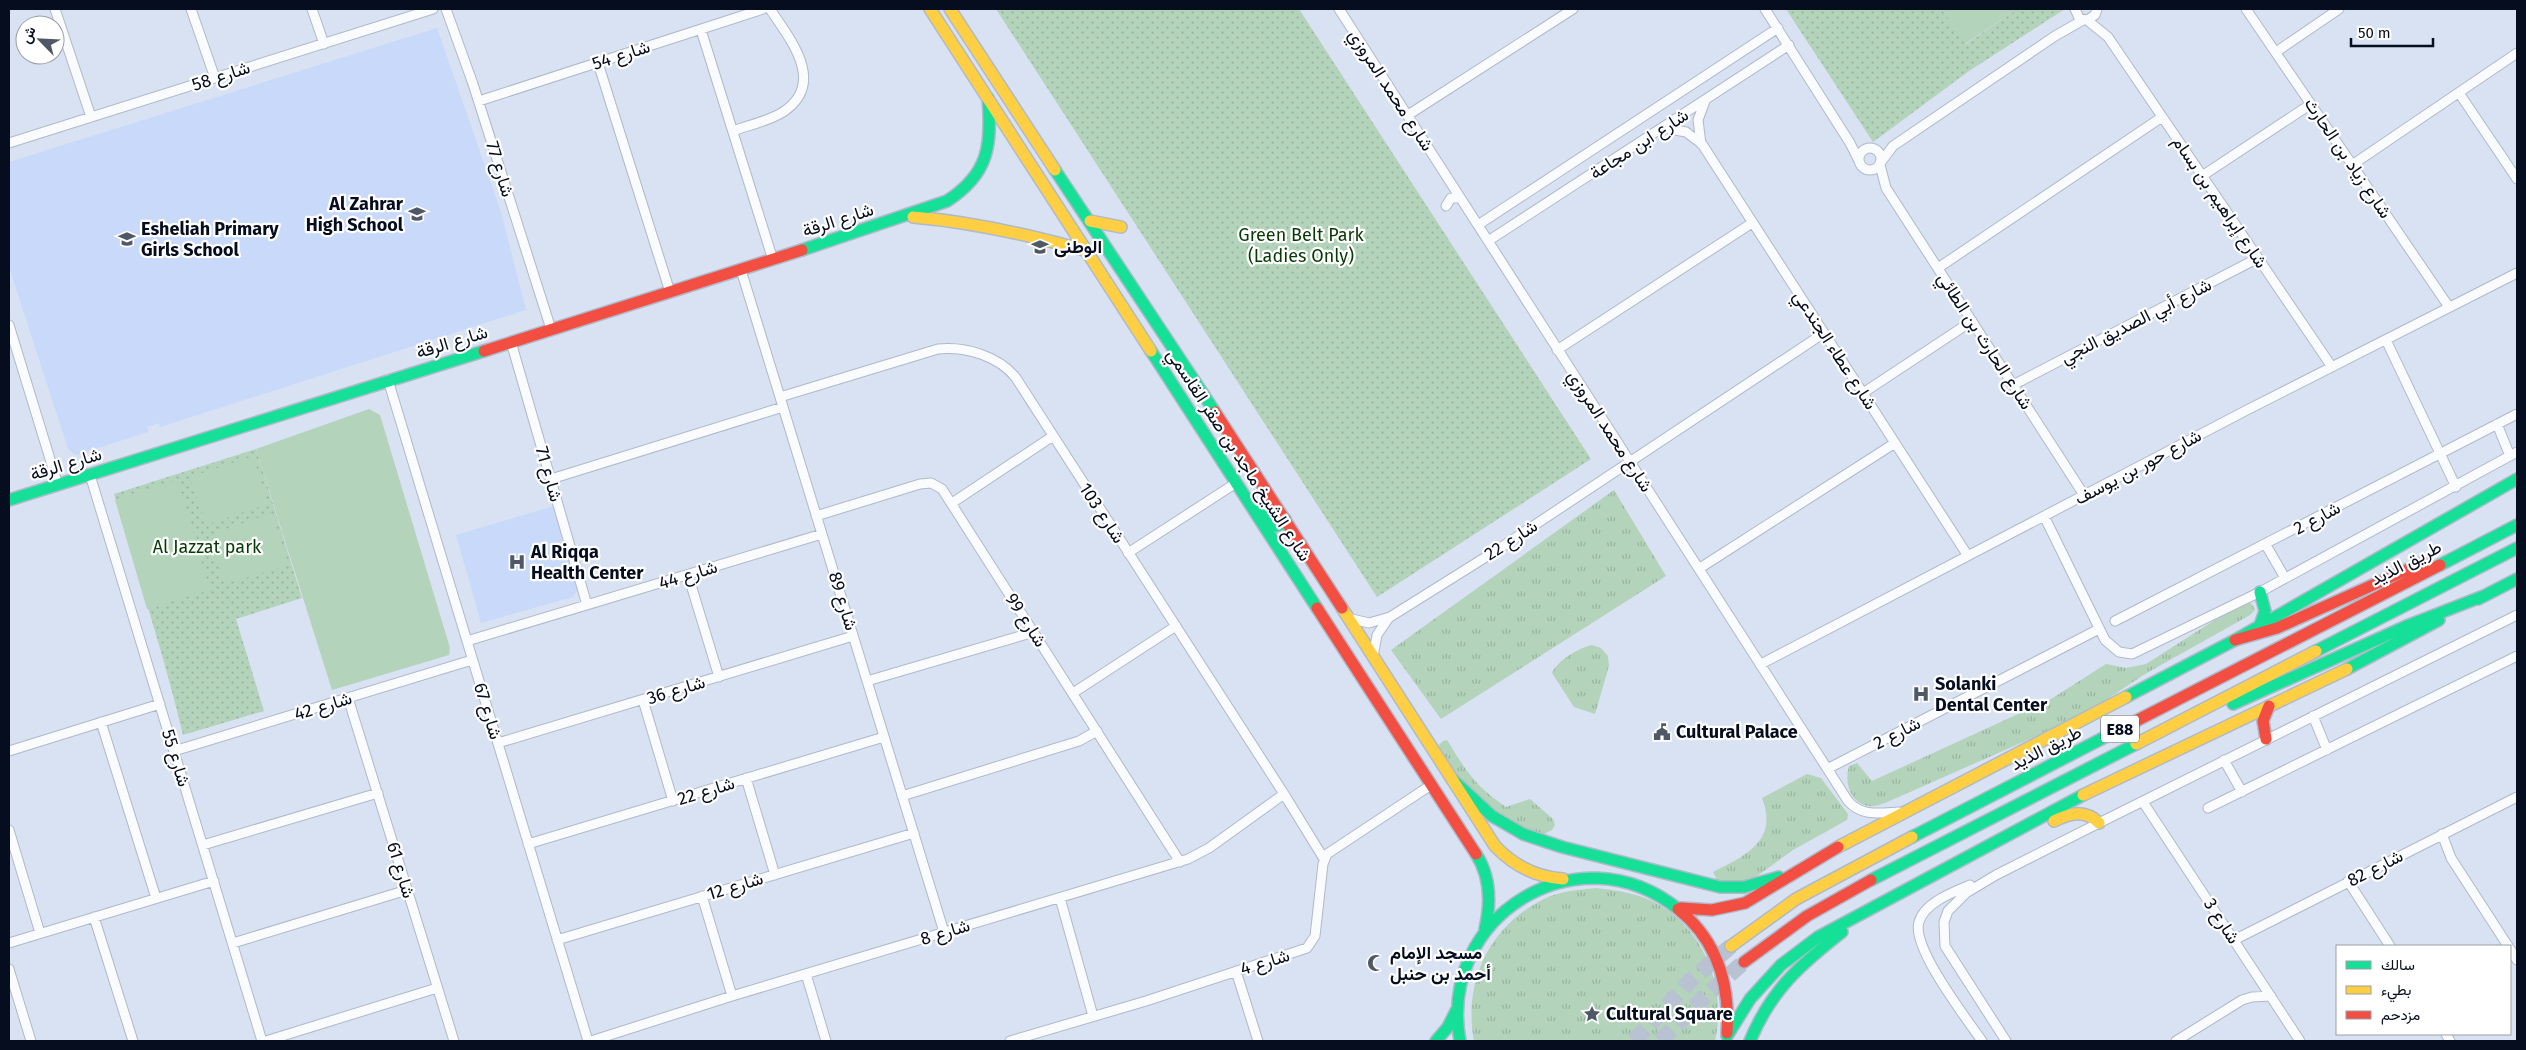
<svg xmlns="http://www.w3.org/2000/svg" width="2526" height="1050" viewBox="0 0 2526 1050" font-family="'Fira Sans',Vazirmatn,sans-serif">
  <defs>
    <pattern id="grass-tufts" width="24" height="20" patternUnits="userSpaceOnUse" patternTransform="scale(1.25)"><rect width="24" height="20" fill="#b3d3bb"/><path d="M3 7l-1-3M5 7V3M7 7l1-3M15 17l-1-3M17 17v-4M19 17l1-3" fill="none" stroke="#98b4a0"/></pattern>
    <pattern id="park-dots" width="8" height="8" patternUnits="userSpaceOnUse" patternTransform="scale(1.25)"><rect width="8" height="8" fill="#b3d3bb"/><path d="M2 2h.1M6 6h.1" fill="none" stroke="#98b4a0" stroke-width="1.8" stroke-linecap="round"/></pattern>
  </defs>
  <rect width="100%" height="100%" fill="#d8e2f2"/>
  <!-- built -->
  <path fill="#c8d9f9" d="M437 28 501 212 526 310 160 427 159 423 147 427 148 432 76 455 68 449 9 267V162Z
    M554 506 578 589 573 597 481 623 456 535Z"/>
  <!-- grass -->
  <path fill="url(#grass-tufts)" d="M1614 490 1666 576 1441 719 1391 650Z
    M2243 602C2250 602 2252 603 2255 610L2250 615 2145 674 2082 716 1885 803C1881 804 1874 807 1870 806 1850 804 1844 782 1849 766L1857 763 1872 781 2051 699 2106 664 2126 668 2146 664Z
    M1592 645 1601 648 1608 656 1609 666 1595 714 1574 707 1552 673C1558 660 1579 648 1592 645Z
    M1447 740C1466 771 1476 787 1506 807L1530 799 1553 819 1555 825 1552 830 1542 835C1529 830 1515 825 1503 817 1483 804 1445 769 1439 745L1443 741Z
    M1807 774 1821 778 1848 814 1847 820 1793 850 1757 876 1744 881 1717 880 1713 872C1745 856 1779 841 1762 798Z
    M1596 888C1613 890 1629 892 1645 898 1701 920 1728 985 1715 1041H1474C1463 982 1489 926 1544 899 1560 891 1578 890 1596 888Z"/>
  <!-- park -->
  <path fill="url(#park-dots)" d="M996 9H1299L1591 459 1377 597Z
    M1786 9H1942L1966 44 2017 9H2065L1969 71 1873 142Z
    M256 449 302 598 236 619 264 711 183 735C164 654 137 574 114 494Z"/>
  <!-- pitch -->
  <path fill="#b3d3bb" d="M1942 9H2017L1965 44Z
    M369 409 380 415 450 648 449 655 332 690 256 449Z
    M253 456 268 504 206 525 190 477Z
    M178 480 210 590 147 609 115 500Z
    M272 513 289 565 228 583 223 581 209 535Z"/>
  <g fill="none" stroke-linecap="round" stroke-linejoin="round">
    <!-- highway-tunnel -->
    <path stroke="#b8c2d2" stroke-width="16" stroke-dasharray="16 8" stroke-linecap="butt" d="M1634 1041 1690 981 1731 946
      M1660 1041 1703 998 1744 962"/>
    <!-- street casing -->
    <g stroke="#b0b9c9" stroke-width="11">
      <path id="street" d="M55 9 91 117
        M191 9 215 78
        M312 9 324 44
        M446 9 473 84 551 329
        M1339 9 1848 801C1862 817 1880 813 1899 812
        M1765 9 1850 143 1859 161
        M2075 9 2079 18 2087 20 2095 15 2097 9
        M2246 9 2449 307
        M2087 20 2108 37 2332 367
        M701 30 773 260
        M2276 52 2339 9
        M598 63 670 292
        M2459 93 2517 179
        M479 101 763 9
        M1408 115 1573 9
        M1664 128 1686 132 1702 144 1968 556
        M733 131C749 125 769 121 783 112 827 83 790 39 770 9
        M9 143 433 9
        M1701 144 1698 120 1705 101
        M1859 159a11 11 0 1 1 22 0a11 11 0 1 1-22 0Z
        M1881 162 1893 146 2055 36 2083 20
        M1880 165 1886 188 2084 495
        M2352 165 2517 53
        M2202 176 2311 104
        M1446 206 1451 198H1460
        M1478 225 1778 28
        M1488 241 1789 45
        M1938 268 2162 117
        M741 270 944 932
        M9 325 58 485
        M2386 340 2456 487
        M511 342 587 605
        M1557 350 1752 223
        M388 380 588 1041
        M2013 385 2258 258
        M1863 393 1972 321
        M780 397 938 349C965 346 999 356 1016 378L1284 794 1324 859
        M2497 424 2510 456
        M90 475 262 1041
        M551 479 783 407
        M952 503 1053 436
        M816 516 920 484 931 483 942 489 1180 862
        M2044 516 2105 640 2119 652 2132 654 2260 592 2517 452
        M2266 545 2285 578
        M1128 553 1236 483
        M1700 568 1895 443
        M688 575 719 677
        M1348 618 1369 623 1390 617 1497 550 1824 333
        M2115 621 2517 414
        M467 641 822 534
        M1373 657 1377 635 1388 619
        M1761 664 2245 411 2517 273
        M867 681 1034 632
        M1073 693 1176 626
        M348 698 454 1041
        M643 700 673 801
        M2313 716 2327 750
        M101 722 156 898
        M498 743 853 636
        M9 751 160 704
        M174 751 472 660
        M2224 760 2242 792
        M1829 768 2099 629
        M746 778 775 875
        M902 796 1079 741 1097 731
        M2143 802 2300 1041
        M2208 808 2517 656
        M9 830 40 933
        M2442 834 2451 858 2508 946
        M528 844 884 737
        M203 845 378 793
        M2348 881 2390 946
        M1970 885C1953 892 1924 903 1919 922 1911 947 1966 1018 1982 1041
        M702 896 732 996
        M1060 898 1093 1016
        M94 917 133 1041
        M557 940 914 833
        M2234 940 2517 797
        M9 943 214 881
        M233 943 407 890
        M2510 949 2517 960
        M9 969 31 1041
        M1236 971 1258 1041
        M806 974 826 1041
        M2446 1034 2450 1041
        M266 1041 437 988
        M591 1041 732 996 1188 859 1209 848 1284 794
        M1010 1041 1146 1001 1307 948 1315 936 1323 864 1327 854 1431 785
        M2006 1041 1945 946 1944 922 1948 911 1966 893 1996 875 2099 823 2517 615
        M2176 1041 2242 1000 2252 997 2271 996"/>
    </g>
    <!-- fast casing -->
    <g stroke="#b0b9c9" stroke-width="14">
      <path id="fast" d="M1055 170 1215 412
        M802 250 947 201C989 174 992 145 988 98
        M1151 351 1317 608
        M9 500 484 351
        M1263 512 1270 523 1276 526 1282 524 1285 519
        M2440 565 2517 525
        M2260 592 2265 611 2260 625
        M2478 599 2517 579
        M2316 651 2517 548
        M2347 669 2439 620
        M2126 697 2235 640 2517 479
        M2233 704 2409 625 2486 595
        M1452 779 1492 816 1523 834 1562 847 1720 887H1744L1779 877
        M1912 837 2134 722
        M1476 854C1491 877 1491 903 1485 929
        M1871 880 2136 744
        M1727 1036 1750 999 1781 965 1818 937 2083 795
        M1436 1041 1448 1027 1456 1011
        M1460 1041C1437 916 1578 829 1678 909
        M1750 1041C1771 990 1800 965 1842 932"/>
    </g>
    <!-- slow casing -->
    <g stroke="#b0b9c9" stroke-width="14">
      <path id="slow" d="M930 9 1151 351
        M950 9 1055 170
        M913 217C972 222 1030 235 1087 251
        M1090 221 1121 227
        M1342 608 1495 846C1514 866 1535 877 1563 879
        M2136 744 2316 651
        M2083 795 2347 669
        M2054 821C2070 813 2085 809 2099 823
        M1838 847 2126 697
        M1731 946 1796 899 1912 837"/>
    </g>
    <!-- jam casing -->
    <g stroke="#b0b9c9" stroke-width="14">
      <path id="jam" d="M484 351 802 250
        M1215 412 1342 608
        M1317 608 1476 854
        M2235 640 2277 628 2424 562
        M2134 722 2440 565
        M2266 739 2263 721 2269 706
        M1681 908 1712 910 1745 903 1838 847
        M1678 909C1717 940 1730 984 1727 1033
        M1744 962 1807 916 1871 880"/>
    </g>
    <!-- street -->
    <use href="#street" stroke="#f9fbfd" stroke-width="9"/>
    <!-- fast -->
    <use href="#fast" stroke="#16e098" stroke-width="11"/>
    <!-- slow -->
    <use href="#slow" stroke="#ffcf43" stroke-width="11"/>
    <!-- jam -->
    <use href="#jam" stroke="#f24e42" stroke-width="11"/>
  </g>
  <!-- icons -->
  <defs>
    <g id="school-bare" transform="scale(1.35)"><path d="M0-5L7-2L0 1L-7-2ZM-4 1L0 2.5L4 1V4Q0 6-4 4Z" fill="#505868" stroke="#fff" stroke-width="2.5" paint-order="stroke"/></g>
    <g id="hospital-bare" transform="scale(1.35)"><path d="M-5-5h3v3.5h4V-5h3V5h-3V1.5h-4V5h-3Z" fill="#505868" stroke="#fff" stroke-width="2.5" paint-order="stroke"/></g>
    <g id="civic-bare" transform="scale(1.35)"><path d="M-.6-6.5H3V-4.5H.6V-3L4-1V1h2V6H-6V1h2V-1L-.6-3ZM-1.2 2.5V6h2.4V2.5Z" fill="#505868" stroke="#fff" stroke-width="2.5" paint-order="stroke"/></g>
    <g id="mosque-bare" transform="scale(1.35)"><path d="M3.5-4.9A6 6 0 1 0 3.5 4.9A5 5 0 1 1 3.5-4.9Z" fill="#505868" stroke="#fff" stroke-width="2.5" paint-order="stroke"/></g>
    <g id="sight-bare" transform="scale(1.35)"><path d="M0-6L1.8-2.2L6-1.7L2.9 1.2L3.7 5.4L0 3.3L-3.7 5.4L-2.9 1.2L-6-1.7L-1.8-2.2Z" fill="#505868" stroke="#fff" stroke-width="2.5" paint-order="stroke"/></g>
  </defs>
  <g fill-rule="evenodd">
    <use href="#school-bare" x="417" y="214"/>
    <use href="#school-bare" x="127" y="239"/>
    <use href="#school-bare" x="1040" y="247"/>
    <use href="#hospital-bare" x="517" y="562"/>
    <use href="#hospital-bare" x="1921" y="694"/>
    <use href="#civic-bare" x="1662" y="732"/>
    <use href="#mosque-bare" x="1376" y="963"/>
    <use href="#sight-bare" x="1592" y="1014"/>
  </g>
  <g text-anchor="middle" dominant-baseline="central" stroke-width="4.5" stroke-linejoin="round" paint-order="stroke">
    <!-- shield labels -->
    <rect fill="#fff" stroke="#515662" stroke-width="1" x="2101" y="715.5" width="38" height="27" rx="4"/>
    <g font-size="16" font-weight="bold" fill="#060d1e">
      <text x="2120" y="729">E88</text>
    </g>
    <!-- street labels -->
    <g font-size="18" fill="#060d1e" stroke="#fff">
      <text transform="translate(621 55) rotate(-18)">شارع 54</text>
      <text transform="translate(221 76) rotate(-18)">شارع 58</text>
      <text transform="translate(1391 90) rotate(57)">شارع محمد المروزي</text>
      <text transform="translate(1639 144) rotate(-33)">شارع ابن مجاعة</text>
      <text transform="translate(2348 158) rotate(56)">شارع زياد بن الحارث</text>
      <text transform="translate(500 169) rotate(73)">شارع 77</text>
      <text transform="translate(2220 202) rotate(56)">شارع إبراهيم بن بسام</text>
      <text transform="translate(838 220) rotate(-18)">شارع الرقة</text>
      <text transform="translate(2136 321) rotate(-27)">شارع أبي الصديق النجي</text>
      <text transform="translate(1985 341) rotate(57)">شارع الحارث بن الطائي</text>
      <text transform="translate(452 342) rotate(-17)">شارع الرقة</text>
      <text transform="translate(1835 350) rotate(57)">شارع عطاء الجندعي</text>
      <text transform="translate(1610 431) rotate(57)">شارع محمد المروزي</text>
      <text transform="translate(1239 455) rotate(57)">شارع الشيخ ماجد بن صقر القاسمي</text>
      <text transform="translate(66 464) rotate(-17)">شارع الرقة</text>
      <text transform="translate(2138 467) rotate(-28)">شارع حور بن يوسف</text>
      <text transform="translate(549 474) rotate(74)">شارع 71</text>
      <text transform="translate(1102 513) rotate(57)">شارع 103</text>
      <text transform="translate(2317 518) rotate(-28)">شارع 2</text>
      <text transform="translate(1511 540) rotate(-33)">شارع 22</text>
      <text transform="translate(2406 563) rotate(-27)">طريق الذيد</text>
      <text transform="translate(688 575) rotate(-17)">شارع 44</text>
      <text transform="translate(843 601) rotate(73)">شارع 89</text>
      <text transform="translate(1026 620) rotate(57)">شارع 99</text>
      <text transform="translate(676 690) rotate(-17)">شارع 36</text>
      <text transform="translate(323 706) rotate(-17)">شارع 42</text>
      <text transform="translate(488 711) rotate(73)">شارع 67</text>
      <text transform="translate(1897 733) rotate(-27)">شارع 2</text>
      <text transform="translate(2046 748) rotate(-27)">طريق الذيد</text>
      <text transform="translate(176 758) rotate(73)">شارع 55</text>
      <text transform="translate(706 791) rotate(-17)">شارع 22</text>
      <text transform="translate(2375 868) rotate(-27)">شارع 82</text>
      <text transform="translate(401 870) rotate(73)">شارع 61</text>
      <text transform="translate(735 886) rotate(-17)">شارع 12</text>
      <text transform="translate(2222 921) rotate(57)">شارع 3</text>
      <text transform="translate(945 932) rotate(-17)">شارع 8</text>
      <text transform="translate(1265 962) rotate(-17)">شارع 4</text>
    </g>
    <!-- poi labels -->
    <g font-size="18" font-weight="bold" fill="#060d1e" stroke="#fff" text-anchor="start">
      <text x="403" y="204" text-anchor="end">Al Zahrar<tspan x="403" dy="21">High School</tspan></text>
      <text x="141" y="229">Esheliah Primary<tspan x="141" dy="21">Girls School</tspan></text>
      <text x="1054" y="247">الوطنی</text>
      <text x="531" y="552">Al Riqqa<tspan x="531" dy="21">Health Center</tspan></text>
      <text x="1935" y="684">Solanki<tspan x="1935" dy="21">Dental Center</tspan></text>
      <text x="1676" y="732">Cultural Palace</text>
      <text x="1390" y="953">مسجد الإمام<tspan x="1390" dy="21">أحمد بن حنبل</tspan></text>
      <text x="1606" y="1014">Cultural Square</text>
    </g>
    <!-- park labels -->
    <g font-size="18" fill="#053a02" stroke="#fff">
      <text x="1301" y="235">Green Belt Park<tspan x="1301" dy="21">(Ladies Only)</tspan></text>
      <text x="207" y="547">Al Jazzat park</text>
    </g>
  </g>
  <!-- border -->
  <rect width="2526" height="1050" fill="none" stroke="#060d1e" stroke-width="20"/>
  <!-- legend -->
  <rect x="2336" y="945" width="175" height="90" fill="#ffffff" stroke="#9b9ea5"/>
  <rect x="2346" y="961" width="25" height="8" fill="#16e098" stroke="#9b9ea5"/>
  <text x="2381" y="970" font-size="15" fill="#060d1e">سالك</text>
  <rect x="2346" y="986" width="25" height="8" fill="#ffcf43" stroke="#9b9ea5"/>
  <text x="2381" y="995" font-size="15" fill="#060d1e">بطيء</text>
  <rect x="2346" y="1011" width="25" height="8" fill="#f24e42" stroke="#9b9ea5"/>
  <text x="2381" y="1020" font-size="15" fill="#060d1e">مزدحم</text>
  <!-- north arrow -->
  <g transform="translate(40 40) rotate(294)"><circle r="24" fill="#ffffff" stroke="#9b9ea5"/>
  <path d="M0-4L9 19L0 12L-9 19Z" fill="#505868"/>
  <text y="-8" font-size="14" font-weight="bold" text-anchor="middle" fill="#060d1e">ش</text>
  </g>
  <!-- scale -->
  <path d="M2351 38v8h82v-8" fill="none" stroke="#060d1e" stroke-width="2.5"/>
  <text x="2358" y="38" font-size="15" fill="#060d1e" stroke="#ffffff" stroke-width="4" paint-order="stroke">50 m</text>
</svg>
